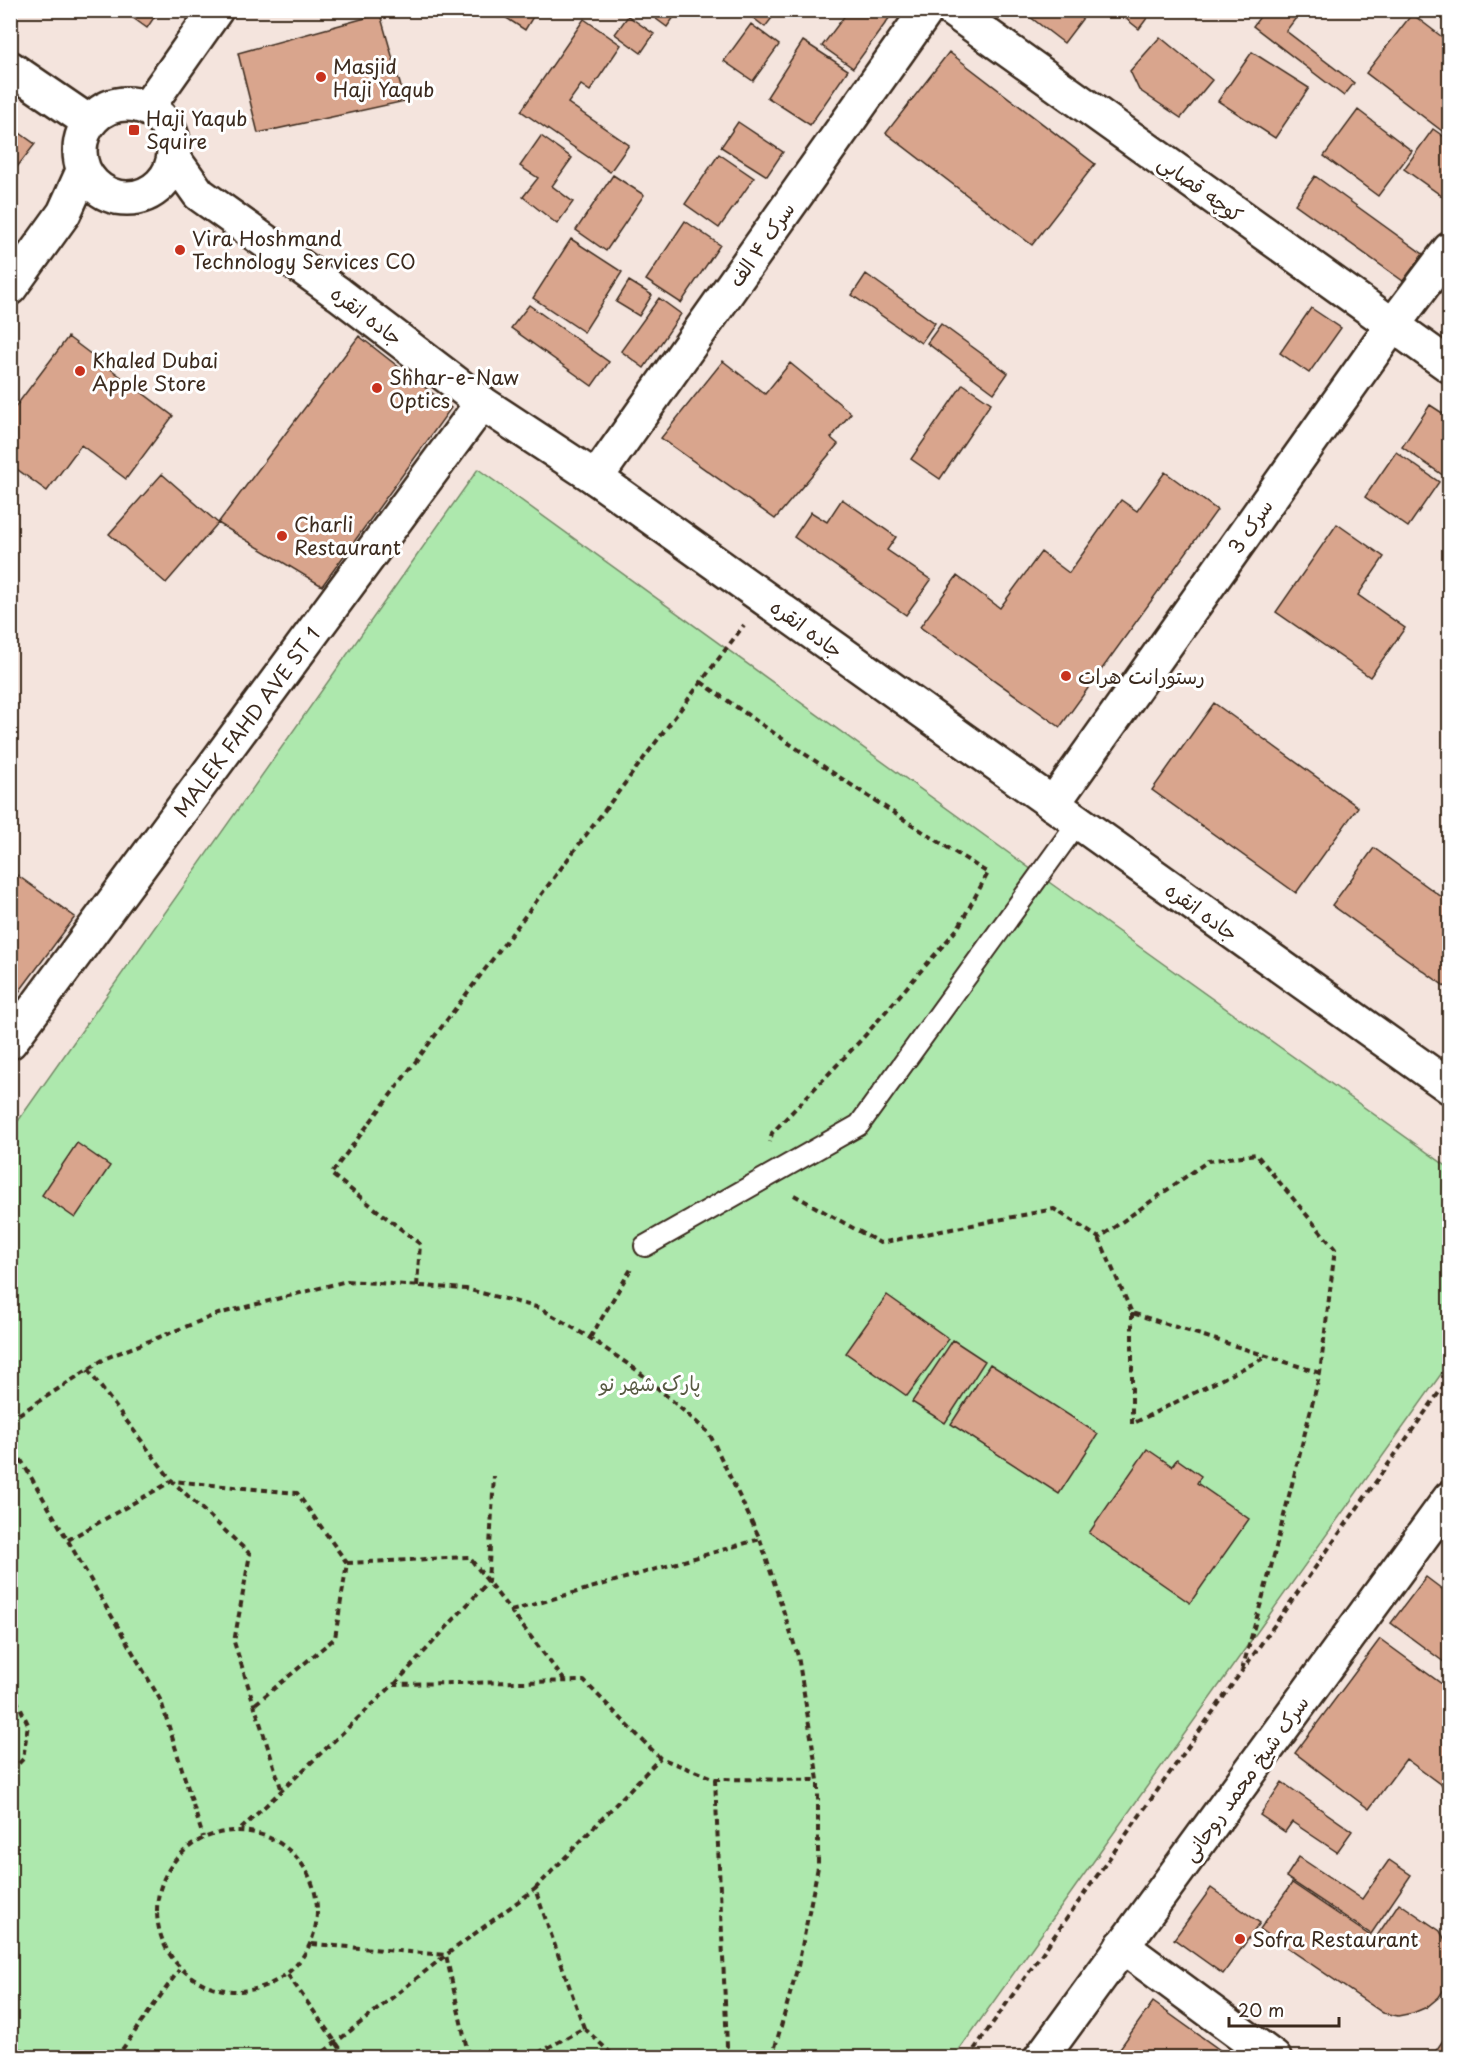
<svg xmlns="http://www.w3.org/2000/svg" width="1460" height="2068" viewBox="0 0 1460 2068" font-family="'Playpen Sans','Playpen Sans Arabic',sans-serif">
  <rect width="100%" height="100%" fill="#f4e4dd"/>
  <filter id="ink" filterUnits="userSpaceOnUse"><feTurbulence type="fractalNoise" baseFrequency=".0167" numOctaves="2"/><feDisplacementMap in="SourceGraphic" scale="12" xChannelSelector="R" yChannelSelector="G"/><feConvolveMatrix kernelMatrix="1 2 1 2 8 2 1 2 1" color-interpolation-filters="sRGB"/></filter>
  <g filter="url(#ink)">
    <!-- green -->
    <path fill="#ade8ad" stroke="#748966" stroke-width="1.5" d="M478 469 1039 875 1449 1168V1363L954 2057 11 2058V1131Z"/>
    <!-- building -->
    <path fill="#d9a58d" stroke="#3b2a1e" stroke-width="1.5" d="M122 10H159L147 28Z
      M494 10H537L525 30Z
      M644 10H679L667 27Z
      M743 10H778L765 27Z
      M818 10H832L828 17Z
      M849 10H895L853 68 822 46Z
      M1021 10H1089L1064 43Z
      M1115 10H1153L1139 29Z
      M1265 10H1302L1286 31 1354 83 1344 96 1253 26Z
      M380 14 405 101 258 133 238 53Z
      M1412 14 1450 43V137L1366 73Z
      M628 16 654 34 641 53 615 34Z
      M584 19 621 45 590 91 581 85 568 103 629 145 610 172 521 111Z
      M751 24 779 45 753 81 724 61Z
      M1160 37 1212 80 1181 118 1139 90 1130 71Z
      M803 41 848 70 810 125 767 97Z
      M949 52 1095 164 1032 245 886 133Z
      M1252 52 1309 88 1275 138 1218 101Z
      M1358 110 1412 151 1378 196 1324 156Z
      M738 122 783 152 767 176 721 147Z
      M10 126 35 144 10 176Z
      M1433 129 1450 141 1449 201 1404 169Z
      M541 136 572 158 552 186 573 202 557 224 523 197 538 178 520 166Z
      M719 154 754 178 719 228 685 204Z
      M613 175 644 195 606 251 576 230Z
      M1315 176 1423 254 1403 281 1295 204Z
      M685 221 720 245 681 303 646 280Z
      M571 239 622 272 584 332 533 298Z
      M866 274 935 323 921 343 852 295Z
      M629 281 652 295 639 316 616 302Z
      M659 298 681 314 644 368 621 351Z
      M529 305 609 362 592 386 511 328Z
      M1311 308 1341 328 1309 373 1280 353Z
      M941 324 1008 373 994 393 927 343Z
      M359 336 451 408 322 586 218 523Z
      M68 337 173 416 126 479 81 445 47 491 10 464V414Z
      M723 361 765 394 790 363 851 413 831 438 838 444 775 519 661 438Z
      M963 384 991 403 940 479 911 459Z
      M1430 405 1450 418V480L1402 447Z
      M1396 452 1439 482 1408 527 1365 497Z
      M1165 472 1217 510 1060 727 920 627 957 576 1000 608 1041 552 1069 573 1121 500 1137 511Z
      M162 474 218 523 166 583 109 534Z
      M842 499 896 537 887 550 931 580 906 615 794 537 811 512 827 522Z
      M1337 524 1384 557 1358 595 1405 628 1370 677 1276 612Z
      M1214 703 1358 807 1296 893 1152 790Z
      M1374 848 1450 903V990L1332 905Z
      M10 870 75 917 10 1004Z
      M77 1143 110 1166 75 1218 42 1195Z
      M887 1295 949 1339 907 1396 846 1353Z
      M953 1340 985 1361 945 1423 912 1402Z
      M990 1364 1098 1434 1059 1494 951 1424Z
      M1147 1449 1172 1466 1177 1459 1201 1476 1197 1483 1249 1519 1190 1603 1089 1533Z
      M1426 1577 1450 1595V1662L1448 1665 1391 1623Z
      M1380 1639 1450 1690V1780L1444 1787 1406 1759 1369 1809 1295 1753Z
      M1282 1782 1352 1831 1337 1852 1292 1822 1285 1832 1260 1815Z
      M1299 1857 1362 1899 1389 1860 1411 1875 1371 1934 1286 1877Z
      M1292 1883 1375 1939 1399 1903 1440 1931 1447 1943 1450 1952V1975L1447 1985 1439 1997 1427 2007 1413 2013 1398 2016 1383 2013 1260 1929Z
      M1211 1888 1260 1923 1223 1974 1174 1939Z
      M1153 2002 1231 2058H1113Z
      M1450 2030V2058H1431Z"/>
    <g fill="none" stroke-linecap="round" stroke-linejoin="round">
      <!-- service casing -->
      <g stroke="#3b2a1e" stroke-width="24">
        <path id="service" d="M645 1246 859 1125 1078 822"/>
      </g>
      <!-- minor casing -->
      <g stroke="#3b2a1e" stroke-width="38">
        <g id="minor">
          <path d="M952 10 1450 366"/>
          <path d="M596 478 927 10"/>
          <path d="M1053 804 1393 325 1450 249"/>
          <path id="s1" d="M10 1042 482 403"/>
          <path d="M1122 1946 1274 2058"/>
          <path d="M1041 2058 1450 1498"/>
        </g>
      </g>
      <!-- secondary casing -->
      <g stroke="#3b2a1e" stroke-width="38">
        <path id="secondary" d="M10 68 89 122
          M80 151a47 47 0 1 1 94 0a47 47 0 1 1-94 0Z
          M147 108 216 10
          M174 159 199 194 339 294 482 403 596 478 1450 1087
          M10 288 64 213 83 171"/>
      </g>
      <!-- path -->
      <path stroke="#3b2a1e" stroke-width="4" stroke-dasharray="6 4.5" stroke-linecap="butt" d="M701 682C795 749 891 812 988 873L958 928 862 1039 772 1133 770 1142
        M794 1195 880 1243 1054 1209 1099 1238 1208 1161 1256 1154 1335 1249 1320 1373 1270 1571 1242 1670
        M1099 1238 1132 1313 1320 1373
        M417 1286 420 1244 331 1174 744 625
        M1132 1313V1424L1268 1356
        M590 1338 631 1269
        M88 1370 172 1481 250 1554 234 1642 282 1791
        M10 1420 106 1358 218 1314 347 1281 466 1289 540 1308 590 1338 638 1371 709 1433 760 1539 798 1656 818 1780V1867L798 1966 772 2058
        M10 1441 161 1701 203 1837
        M10 1472 18 1455
        M68 1540 172 1481 297 1493 347 1563 335 1638 254 1705
        M347 1563 469 1557 565 1681
        M511 1611 760 1539
        M395 1684 488 1582 494 1476
        M10 1691 13 1693 28 1724 23 1759 10 1773
        M715 1779 727 2046 718 2058
        M241 1829 394 1684 584 1681 660 1758 715 1779 818 1780
        M157 1911a80 80 0 1 1 160 0a80 80 0 1 1-160 0Z
        M312 1944 446 1955 469 2058
        M288 1975 347 2058
        M584 2028 535 1889 660 1758
        M10 2048 62 2058
        M116 2058 179 1970
        M316 2058 446 1955 535 1889
        M529 2058 584 2028 616 2058
        M968 2058 1450 1377"/>
      <!-- service -->
      <use href="#service" stroke="#fff" stroke-width="20"/>
      <!-- minor -->
      <use href="#minor" stroke="#fff" stroke-width="33"/>
      <!-- secondary -->
      <use href="#secondary" stroke="#fff" stroke-width="33"/>
    </g>
  </g>
  <!-- markers -->
  <g fill="#c8321e" stroke="#fff" stroke-width="2">
    <circle cx="321" cy="77" r="6"/>
    <rect x="128" y="124" width="12" height="12" rx="3"/>
    <circle cx="180" cy="250" r="6"/>
    <circle cx="80" cy="371" r="6"/>
    <circle cx="377" cy="388" r="6"/>
    <circle cx="282" cy="536" r="6"/>
    <circle cx="1066" cy="676" r="6"/>
    <circle cx="1240" cy="1939" r="6"/>
  </g>
  <g text-anchor="middle" dominant-baseline="central" stroke-width="6" stroke-linejoin="round" paint-order="stroke">
    <!-- poi labels -->
    <g font-size="20" fill="#3b2a1e" stroke="#fff" text-anchor="start">
      <text x="333" y="66">Masjid<tspan x="333" dy="23">Haji Yaqub</tspan></text>
      <text x="146" y="118">Haji Yaqub<tspan x="146" dy="23">Squire</tspan></text>
      <text x="192" y="238">Vira Hoshmand<tspan x="192" dy="23">Technology Services CO</tspan></text>
      <text x="92" y="360">Khaled Dubai<tspan x="92" dy="23">Apple Store</tspan></text>
      <text x="389" y="377">Shhar-e-Naw<tspan x="389" dy="23">Optics</tspan></text>
      <text x="294" y="524">Charli<tspan x="294" dy="23">Restaurant</tspan></text>
      <text x="1078" y="676">رستورانت هرات</text>
      <text x="1252" y="1939">Sofra Restaurant</text>
    </g>
    <!-- street labels -->
    <g font-size="20" fill="#3b2a1e" stroke="#fff">
      <text transform="translate(1201 188) rotate(36)">کوچه قصابی</text>
      <text transform="translate(761 244) rotate(-55)">سرک ۴ الف</text>
      <text transform="translate(367 315) rotate(37)">جاده انقره</text>
      <text transform="translate(1250 526) rotate(-55)">سرک 3</text>
      <text transform="translate(807 628) rotate(36)">جاده انقره</text>
      <text stroke="none"><textPath href="#s1" startOffset="398">MALEK FAHD AVE ST 1</textPath></text>
      <text transform="translate(1202 911) rotate(36)">جاده انقره</text>
      <text transform="translate(1245 1778) rotate(-54)">سرک شیخ محمد روحانی</text>
    </g>
    <!-- park labels -->
    <g font-size="20" fill="#585a42" stroke="#fff">
      <text x="650" y="1383">پارک شهر نو</text>
    </g>
  </g>
  <!-- margin -->
  <rect width="1460" height="2068" fill="none" stroke="#fff" stroke-width="36"/>
  <rect x="18" y="18" width="1424" height="2032" fill="none" stroke="#3b2a1e" stroke-width="2" filter="url(#ink)"/>
  <!-- scale -->
  <path d="M1229 2017v9h110v-9" fill="none" stroke="#3b2a1e" stroke-width="3"/>
  <text x="1238" y="2017" font-size="18" fill="#3b2a1e" stroke="#ffffff" stroke-width="4.5" paint-order="stroke">20 m</text>
</svg>
